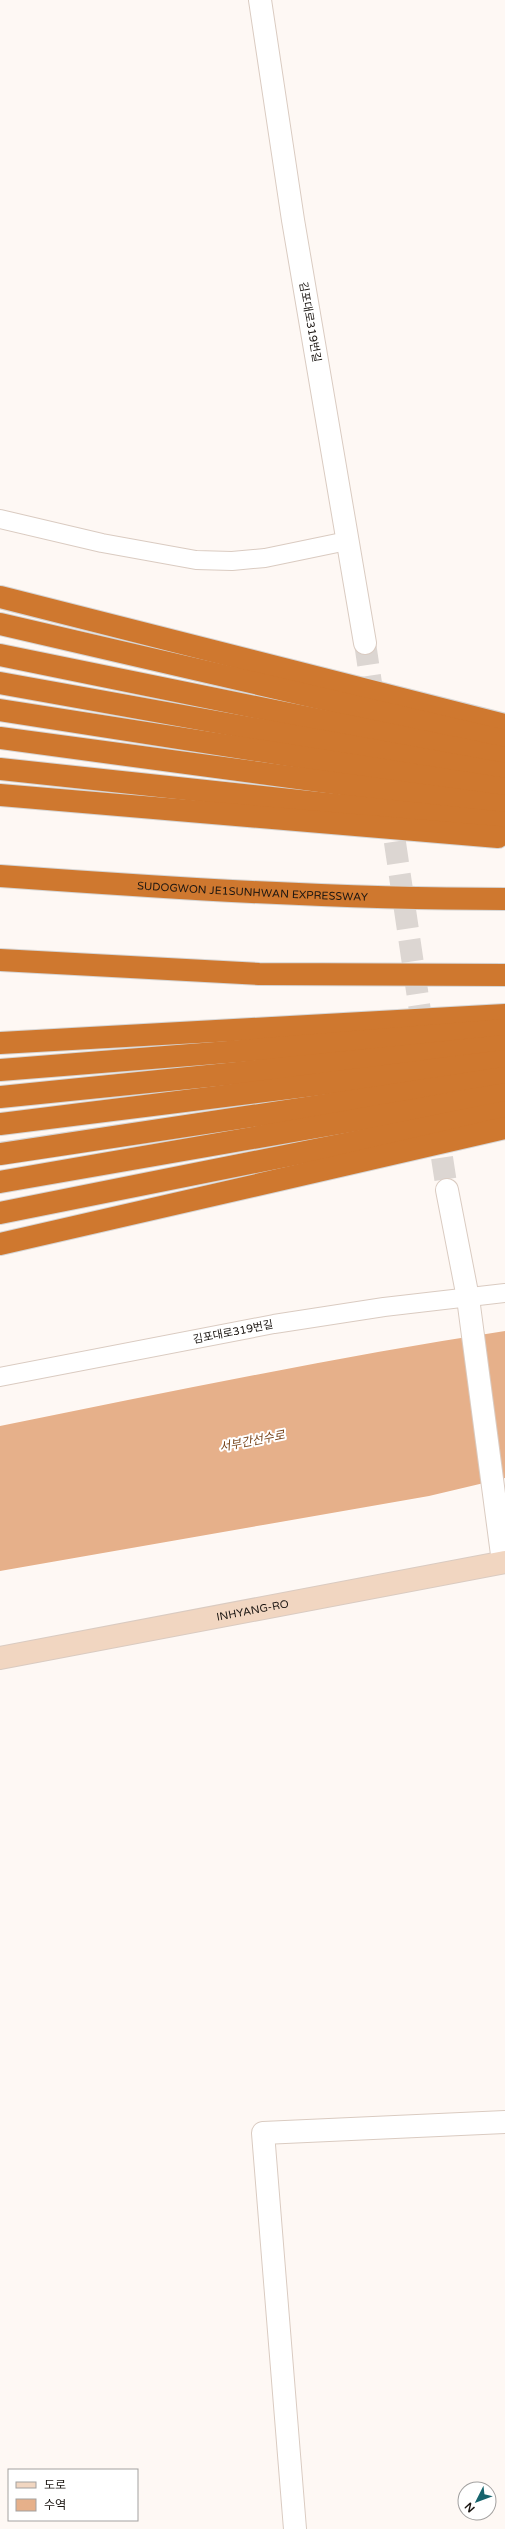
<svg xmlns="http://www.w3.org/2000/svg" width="505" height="2529" viewBox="0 0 505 2529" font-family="'Varela Round','Noto Sans KR',sans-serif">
  <rect width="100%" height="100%" fill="#fef8f4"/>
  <!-- water -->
  <path fill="#e6b08a" d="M505 1331V1478L429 1496 0 1571V1426C168 1392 336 1357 505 1331Z"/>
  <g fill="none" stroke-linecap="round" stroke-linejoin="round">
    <!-- street-tunnel -->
    <path stroke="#dcd6d2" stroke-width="22" stroke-dasharray="22 11" stroke-linecap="butt" d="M365 643 375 710
      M390 809 424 1038
      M437 1125 447 1190"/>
    <!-- lane casing -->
    <g stroke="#dacbc1" stroke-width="20">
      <path id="lane" d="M0 519 102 543 196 560 232 561 265 558 347 541
        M0 1377 274 1324 384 1307 505 1293"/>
    </g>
    <!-- street casing -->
    <g stroke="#dacbc1" stroke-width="24">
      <path id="street" d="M260 0 293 220 365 643
        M447 1190 468 1298 503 1562
        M295 2529 263 2133 505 2122"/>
    </g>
    <!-- secondary casing -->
    <g stroke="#dacbc1" stroke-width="24">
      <g id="secondary">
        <path id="s1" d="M0 1658 505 1562"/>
      </g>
    </g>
    <!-- highway casing -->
    <g stroke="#d6d5d4" stroke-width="24">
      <g id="highway">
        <path d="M0 597 505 725"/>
        <path d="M0 624 505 741"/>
        <path d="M0 655 505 758"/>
        <path d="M0 683 505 774"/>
        <path d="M0 710 505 789"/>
        <path d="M0 738 505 806"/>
        <path d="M0 769 505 823"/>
        <path d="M0 795 498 837"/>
        <path id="s2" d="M0 876C168 888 336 899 505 899"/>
        <path d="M0 960 259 974 505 975"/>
        <path d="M0 1043 505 1015"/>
        <path d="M0 1070 505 1030"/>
        <path d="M0 1097 505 1046"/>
        <path d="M0 1124 505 1061"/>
        <path d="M0 1154 505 1078"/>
        <path d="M0 1182 505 1094"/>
        <path d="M0 1213 505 1112"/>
        <path d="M0 1244 505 1128"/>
      </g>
    </g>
    <!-- lane -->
    <use href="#lane" stroke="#fff" stroke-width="18"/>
    <!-- street -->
    <use href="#street" stroke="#fff" stroke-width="22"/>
    <!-- secondary -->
    <use href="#secondary" stroke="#f1d6c1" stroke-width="22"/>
    <!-- highway -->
    <use href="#highway" stroke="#cf782f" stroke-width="22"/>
  </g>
  <g text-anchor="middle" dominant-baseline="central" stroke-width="4" stroke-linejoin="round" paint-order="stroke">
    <!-- street labels -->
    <g font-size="11" fill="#1a1511" stroke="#fff">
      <text transform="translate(310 322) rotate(80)">김포대로319번길</text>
      <text stroke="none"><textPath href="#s2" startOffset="253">SUDOGWON JE1SUNHWAN EXPRESSWAY</textPath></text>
      <text transform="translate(233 1332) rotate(-11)">김포대로319번길</text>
      <text stroke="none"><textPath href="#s1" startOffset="257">INHYANG-RO</textPath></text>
    </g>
    <!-- water labels -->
    <g font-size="12" font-style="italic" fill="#77441b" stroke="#fff">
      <text transform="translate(252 1441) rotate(-11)">서부간선수로</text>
    </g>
  </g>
  <!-- legend -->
  <rect x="8" y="2469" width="130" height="52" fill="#ffffff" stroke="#a3a1a0"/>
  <rect x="16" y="2482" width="20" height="6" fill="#f1d6c1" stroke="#a3a1a0"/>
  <text x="44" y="2489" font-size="12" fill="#1a1511">도로</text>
  <rect x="16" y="2499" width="20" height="12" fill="#e6b08a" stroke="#a3a1a0"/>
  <text x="44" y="2509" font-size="12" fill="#1a1511">수역</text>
  <!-- north arrow -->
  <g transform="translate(477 2501) rotate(228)"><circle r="19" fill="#ffffff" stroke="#a3a1a0"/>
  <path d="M0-3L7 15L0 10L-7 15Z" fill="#17646d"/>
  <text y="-6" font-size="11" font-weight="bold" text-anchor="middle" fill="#1a1511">N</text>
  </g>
</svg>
